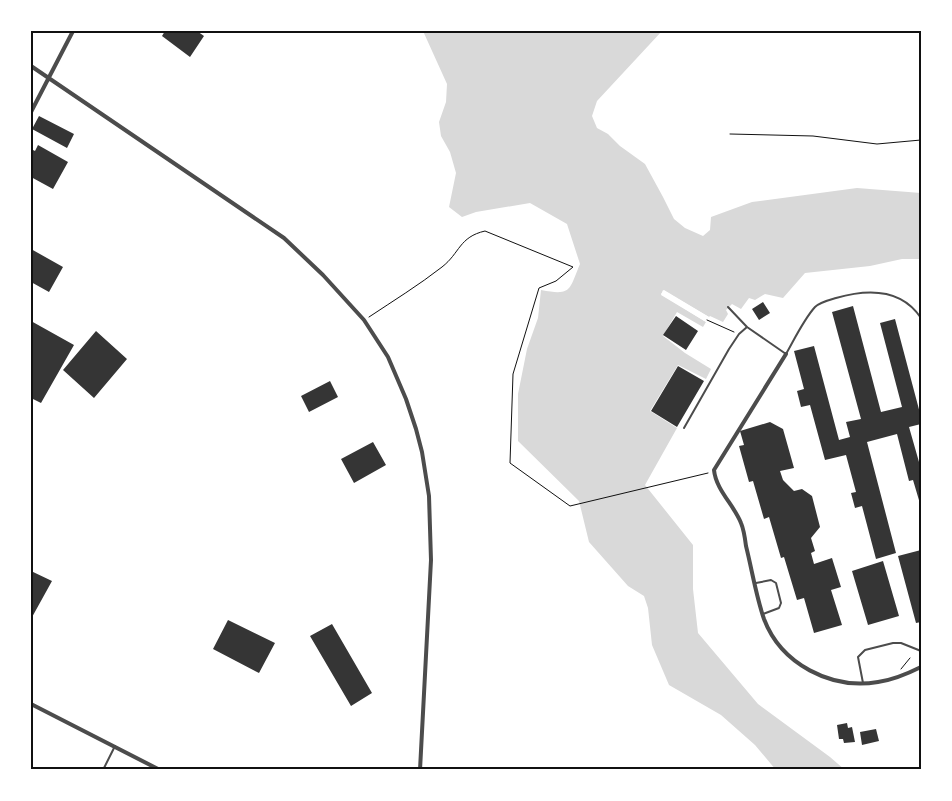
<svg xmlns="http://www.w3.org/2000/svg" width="952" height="801" viewBox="0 0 952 801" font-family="Raleway,sans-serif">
  <rect width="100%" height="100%" fill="#fff"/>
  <!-- water -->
  <path fill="#d9d9d9" d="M423 31H662L597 101 592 116 597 128 608 134 620 146 645 164 663 197 674 219 685 228 703 236 710 230 711 217 752 202 857 188 921 193V259H902L870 266 805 273 783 298 765 294 755 300 749 298 741 309 732 304 726 310 728 314 723 322 710 316 709 317 664 290 661 294 706 322 703 327 677 312 663 336 685 353 711 369 706 379 678 365 650 411 677 428 645 485 693 545V589L698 633 758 704 830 757 845 770H776L755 745 721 715 669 685 652 645 648 608 644 596 628 586 589 542 579 501 518 441V394L527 349 538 318 541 290C572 296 569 290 580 264L567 224 530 203 476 212 462 217 449 207 456 173 450 152 441 136 439 122 446 102 447 84Z"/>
  <!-- pier -->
  <path fill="#fff" d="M663 290 709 317 708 319 664 294 707 320 706 322 661 295Z"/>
  <!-- building -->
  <path fill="#353535" d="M165 31H197L204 36 190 57 162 36Z
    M39 116 74 134 67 148 32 129Z
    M38 145 68 162 53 189 31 177V149L35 151Z
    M31 249 63 267 49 292 31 282Z
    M763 302 770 313 759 320 752 309Z
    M853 306 881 412 902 407 880 323 895 319 921 417V424L909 427 921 469V507L913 480 909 481 897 434 867 442 896 553 876 559 862 506 855 508 851 493 856 492 846 455 825 460 810 405 801 407 797 391 804 389 794 351 814 346 839 440 850 437 846 422 861 419 832 312Z
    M676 316 698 331 686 350 663 335Z
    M31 321 74 345 41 403 31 398Z
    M96 331 127 359 94 398 63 370Z
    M678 366 704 381 677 427 651 411Z
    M330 381 338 397 309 412 301 396Z
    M770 422 783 429 794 468 780 471 783 480 794 491 802 489 812 496 820 527 811 538 815 551 811 553 814 564 832 558 841 587 831 590 842 625 814 633 804 598 797 600 784 557 781 558 769 517 764 519 753 481 749 482 739 446 744 445 740 431Z
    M373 442 386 465 354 483 341 459Z
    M921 550V622L916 623 898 556Z
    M883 561 899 616 868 625 852 571Z
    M31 571 52 581 31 619Z
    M228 620 275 643 259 673 213 649Z
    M332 624 372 693 351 706 310 636Z
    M847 723 848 728 852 727 855 742 844 743 843 739H839L837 725Z
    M876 729 879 741 862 745 860 732Z"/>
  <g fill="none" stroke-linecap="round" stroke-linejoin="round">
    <!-- path -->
    <path stroke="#111" stroke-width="1" d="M730 134 813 136 877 144 921 140
      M369 317C393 301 419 285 442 267 460 253 459 237 485 231L573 267 556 281 539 288 513 374 510 463 570 506 708 473
      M707 320 734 332
      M901 669 910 658"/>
    <!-- service -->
    <path stroke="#4c4c4c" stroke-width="2" d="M728 307 747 327
      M684 428 729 349 739 334 747 327 786 354C794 340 804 319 815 307 820 302 829 300 836 298 867 289 901 288 921 318
      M756 583 771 580 776 583 781 603 779 608 763 614
      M863 683 858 657 865 650 893 643H901L921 651
      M103 770 115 746"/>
    <!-- minor -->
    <path stroke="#4c4c4c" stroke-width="4" d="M31 66 284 238 323 275 364 320 388 357 406 399 416 429 422 452 429 496 431 560 420 770
      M31 112 73 31
      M786 354 714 470C716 490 734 505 741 523 744 530 745 538 746 546 752 570 756 596 764 619 781 664 831 690 878 682 893 680 907 674 921 667
      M31 704 160 770"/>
  </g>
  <!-- border -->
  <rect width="952" height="801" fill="none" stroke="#ffffff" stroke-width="65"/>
  <rect x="32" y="32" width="888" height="736" fill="none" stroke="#111" stroke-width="2"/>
</svg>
